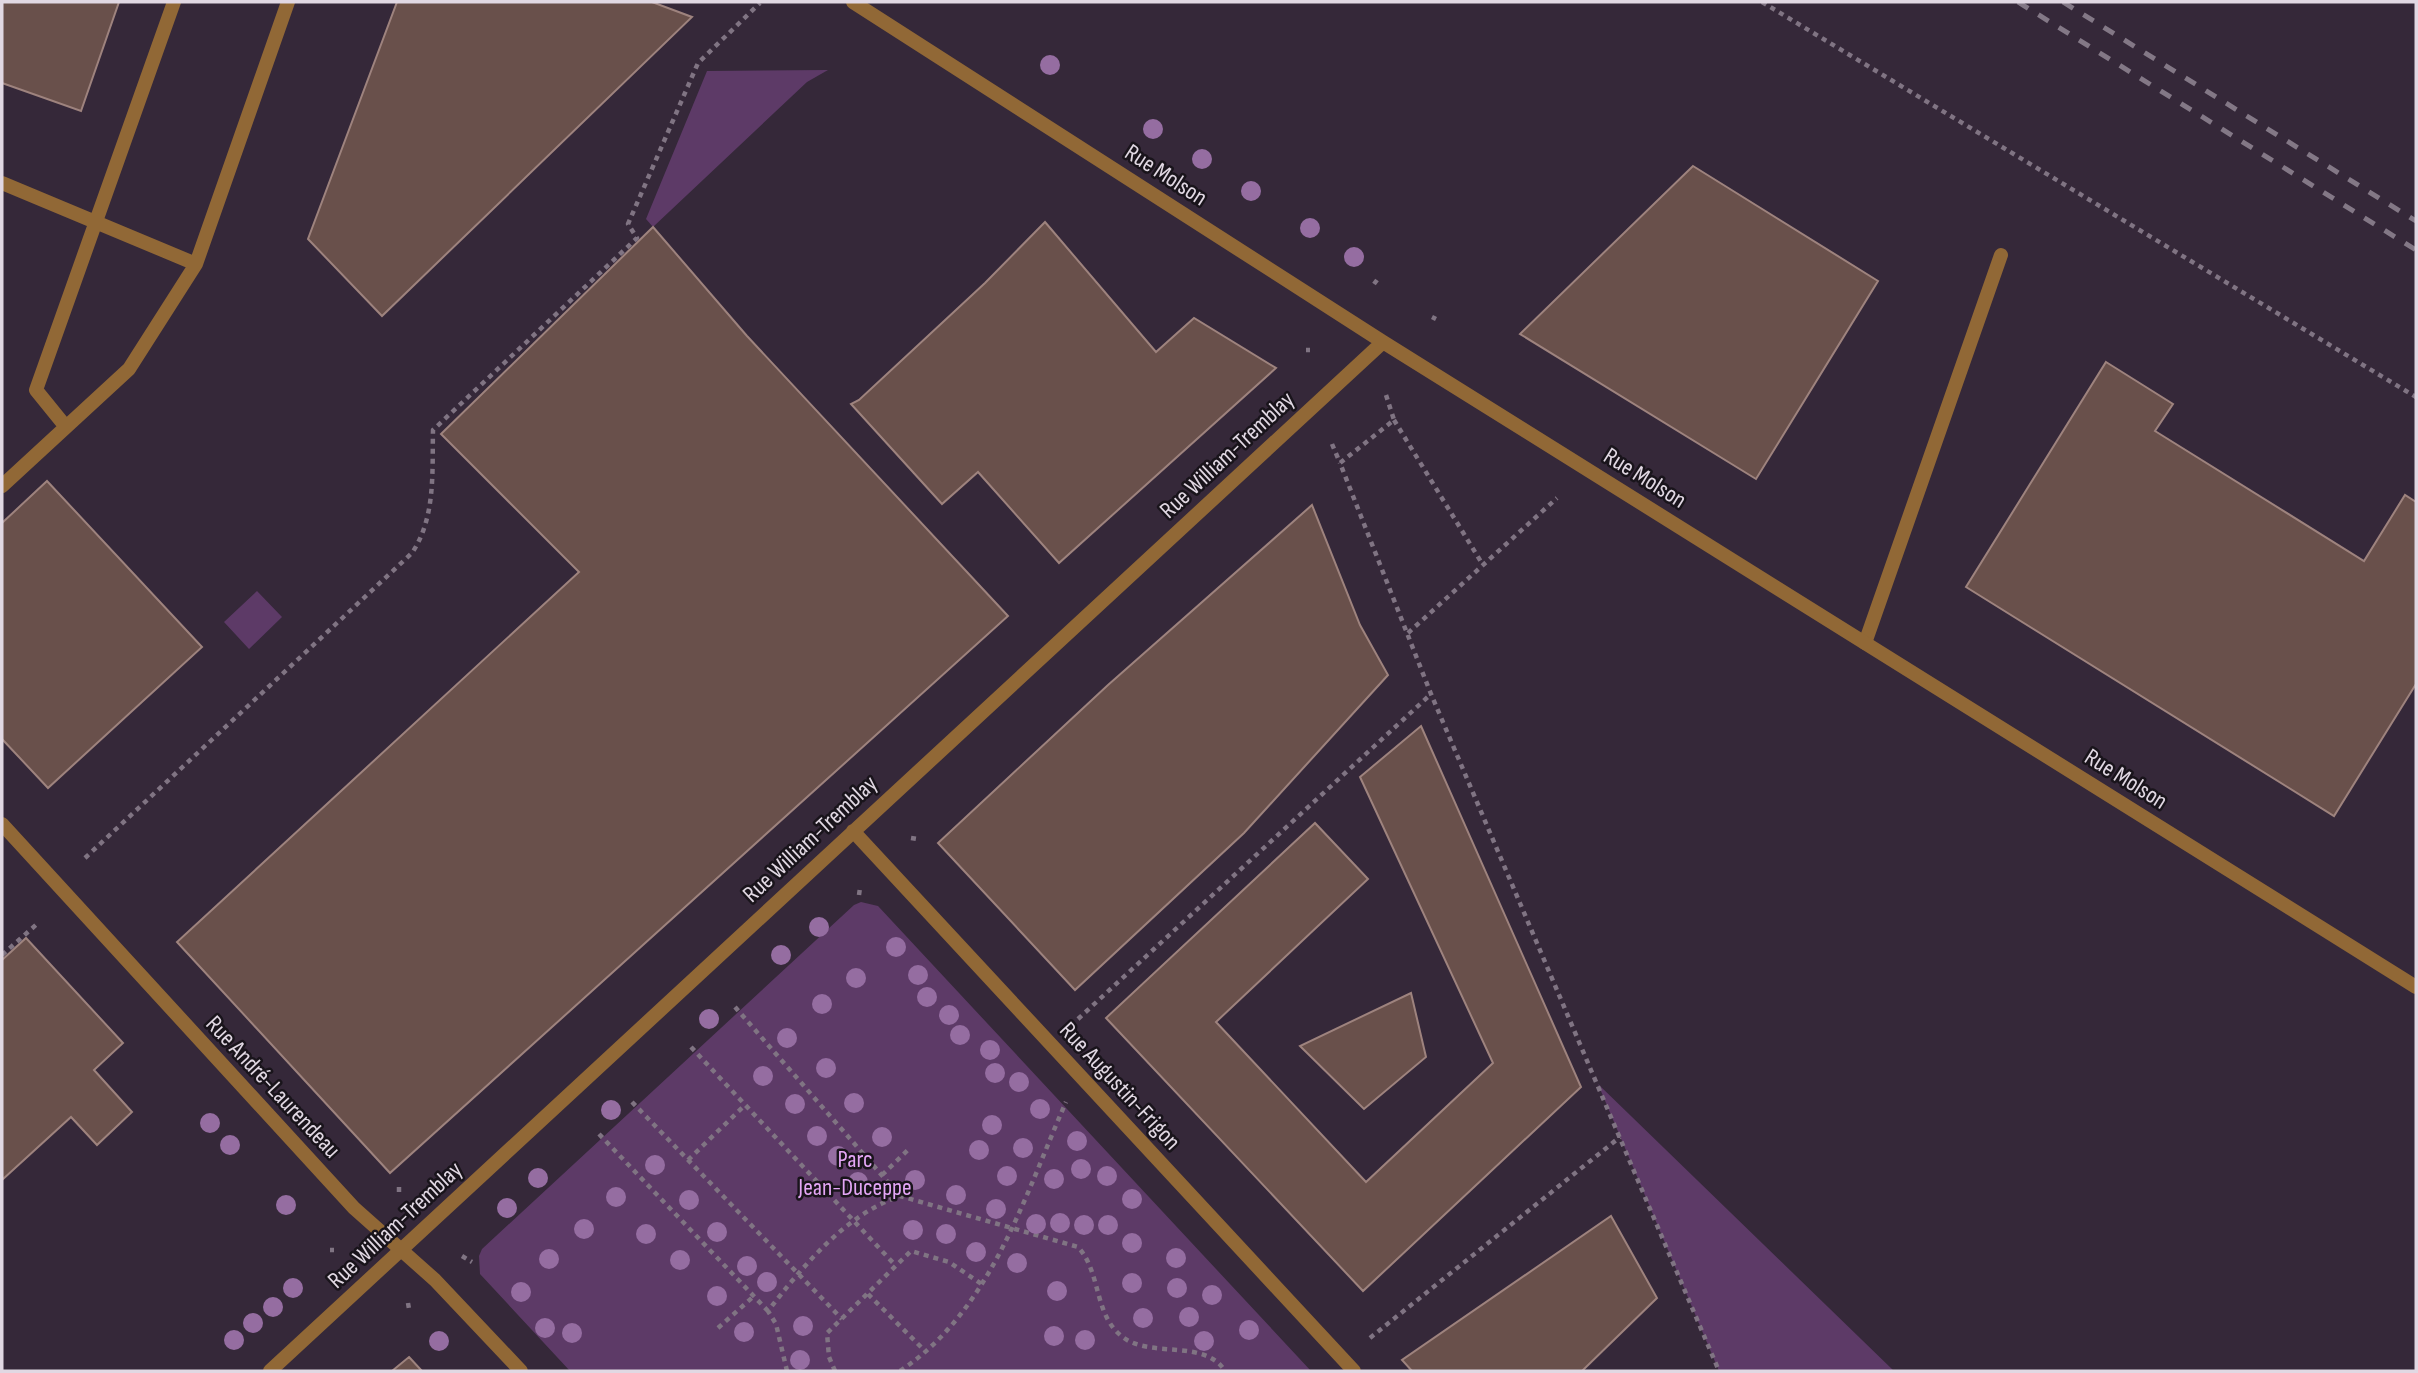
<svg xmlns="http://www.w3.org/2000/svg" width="2418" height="1373" viewBox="0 0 2418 1373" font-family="'Sofia Sans Condensed',sans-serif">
  <rect width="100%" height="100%" fill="#352839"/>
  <!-- green -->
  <path fill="#5d3a67" d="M828 70 807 82 653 227 646 219 707 71Z
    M257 591 282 617 249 649 224 622Z
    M861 902 878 906 1311 1371H570L480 1274 479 1256 482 1249 854 905Z
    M1598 1084 1894 1371H1719Z"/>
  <!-- building -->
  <path fill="#69504b" stroke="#9e837e" stroke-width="2" d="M2 2H119L81 111 2 83Z
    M397 2H652L692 17 382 316 308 239Z
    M1693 166 1878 281 1756 479 1520 334Z
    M1045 222 1156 352 1194 318 1276 368 1059 563 978 472 942 504 851 404 859 400 985 283Z
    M653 227 747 336 1008 616 390 1173 177 942 579 572 441 434Z
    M2106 362 2173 404 2155 431 2364 561 2405 495 2416 502V684L2334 816 1966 587Z
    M47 481 202 647 48 788 2 739V523Z
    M1312 505 1360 625 1388 675 1244 833 1075 990 938 843 1108 685Z
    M1421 726 1581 1087 1363 1291 1106 1018 1315 823 1368 879 1216 1022 1366 1182 1493 1063 1360 777Z
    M26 938 123 1043 94 1070 132 1112 97 1145 71 1117 2 1180V960Z
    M1411 993 1426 1057 1364 1109 1300 1046Z
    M1611 1216 1657 1298 1582 1371H1412L1402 1360Z
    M409 1357 422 1371H392Z"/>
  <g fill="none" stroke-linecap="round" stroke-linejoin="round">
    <!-- path -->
    <path stroke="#807483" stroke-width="4.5" stroke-dasharray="5 5" stroke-linecap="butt" d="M1762 2 2416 397
      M1374 284 1377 280
      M1433 320 1435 316
      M1306 350H1310
      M1386 395 1394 420 1340 463 1431 694 1719 1371
      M1394 420 1483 565
      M1332 444 1340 463
      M1408 633 1557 498
      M911 838 917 839
      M85 858 412 553C436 517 432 472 433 430L637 238 628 224 698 63 760 3
      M859 895 860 888
      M2 955 37 924
      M735 1007 900 1196
      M1078 1019 1431 694
      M691 1047 896 1266
      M632 1102 842 1319
      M599 1134 768 1311
      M688 1160 745 1105
      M882 1175 909 1149
      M399 1192V1187
      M330 1250H334
      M462 1256 472 1262
      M868 1294 926 1352
      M408 1303 409 1309
      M718 1328 754 1296
      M1370 1338 1620 1137
      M787 1371 776 1324 768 1311C802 1267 846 1214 900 1196L1078 1247C1102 1273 1093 1316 1124 1338 1152 1358 1205 1339 1225 1371
      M835 1371 829 1357 827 1333 911 1251 949 1262 983 1285
      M900 1371C991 1311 1024 1197 1066 1102"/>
    <!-- service -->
    <path stroke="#916836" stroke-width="14" d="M2 183 196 264
      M66 427 36 390 174 2
      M2 486 129 369 196 264 288 2
      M1865 643 2001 255"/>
    <!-- minor -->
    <path stroke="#916836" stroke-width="14" d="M853 2 1383 342 2416 987
      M2 824 354 1208 435 1280 521 1371
      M853 831 1354 1371
      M270 1371 1383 342"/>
    <!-- rail -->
    <path stroke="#837886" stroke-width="5" stroke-dasharray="12 12" stroke-linecap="butt" d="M2018 2 2416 250
      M2063 2 2416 221"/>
  </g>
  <!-- trees -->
  <g fill="#956da1">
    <circle cx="1050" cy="65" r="10"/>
    <circle cx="1153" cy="129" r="10"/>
    <circle cx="1202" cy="159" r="10"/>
    <circle cx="1251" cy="191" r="10"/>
    <circle cx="1310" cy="228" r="10"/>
    <circle cx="1354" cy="257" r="10"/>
    <circle cx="819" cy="927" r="10"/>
    <circle cx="896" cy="947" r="10"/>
    <circle cx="781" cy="955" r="10"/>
    <circle cx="918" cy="975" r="10"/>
    <circle cx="856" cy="978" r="10"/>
    <circle cx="927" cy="997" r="10"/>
    <circle cx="822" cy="1004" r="10"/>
    <circle cx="949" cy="1015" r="10"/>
    <circle cx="709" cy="1019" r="10"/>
    <circle cx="960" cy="1035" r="10"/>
    <circle cx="787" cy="1038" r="10"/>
    <circle cx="990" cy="1050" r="10"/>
    <circle cx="826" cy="1068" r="10"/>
    <circle cx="995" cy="1073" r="10"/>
    <circle cx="763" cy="1076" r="10"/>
    <circle cx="1019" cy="1082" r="10"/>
    <circle cx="854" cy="1103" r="10"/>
    <circle cx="795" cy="1104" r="10"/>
    <circle cx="1040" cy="1109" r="10"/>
    <circle cx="611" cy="1110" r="10"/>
    <circle cx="210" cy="1123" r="10"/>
    <circle cx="992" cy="1125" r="10"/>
    <circle cx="817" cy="1136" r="10"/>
    <circle cx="882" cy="1137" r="10"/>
    <circle cx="1077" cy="1141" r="10"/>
    <circle cx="230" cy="1145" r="10"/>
    <circle cx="1023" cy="1148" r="10"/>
    <circle cx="979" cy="1150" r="10"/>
    <circle cx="838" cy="1156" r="10"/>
    <circle cx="655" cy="1165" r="10"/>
    <circle cx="1081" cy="1169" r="10"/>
    <circle cx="1007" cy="1176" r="10"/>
    <circle cx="1107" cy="1176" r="10"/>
    <circle cx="538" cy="1178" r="10"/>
    <circle cx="1054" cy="1179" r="10"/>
    <circle cx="915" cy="1180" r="10"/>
    <circle cx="858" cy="1182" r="10"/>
    <circle cx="956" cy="1195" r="10"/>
    <circle cx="616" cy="1197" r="10"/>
    <circle cx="1132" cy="1199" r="10"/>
    <circle cx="689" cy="1200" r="10"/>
    <circle cx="286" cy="1205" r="10"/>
    <circle cx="507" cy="1208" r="10"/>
    <circle cx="996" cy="1209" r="10"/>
    <circle cx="1060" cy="1223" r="10"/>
    <circle cx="1036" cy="1224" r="10"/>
    <circle cx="1084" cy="1225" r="10"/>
    <circle cx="1108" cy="1225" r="10"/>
    <circle cx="584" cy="1229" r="10"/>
    <circle cx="913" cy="1230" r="10"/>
    <circle cx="717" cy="1232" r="10"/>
    <circle cx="646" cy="1234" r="10"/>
    <circle cx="946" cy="1234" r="10"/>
    <circle cx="1132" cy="1243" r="10"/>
    <circle cx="976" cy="1252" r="10"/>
    <circle cx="1176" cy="1258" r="10"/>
    <circle cx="549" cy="1259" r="10"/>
    <circle cx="680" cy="1260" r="10"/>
    <circle cx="1017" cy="1263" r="10"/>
    <circle cx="747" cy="1266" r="10"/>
    <circle cx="767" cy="1282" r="10"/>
    <circle cx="1132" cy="1283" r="10"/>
    <circle cx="293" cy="1288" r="10"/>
    <circle cx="1177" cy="1288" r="10"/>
    <circle cx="1057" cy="1291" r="10"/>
    <circle cx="521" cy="1292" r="10"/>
    <circle cx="1212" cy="1295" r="10"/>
    <circle cx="717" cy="1296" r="10"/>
    <circle cx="273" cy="1307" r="10"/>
    <circle cx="1189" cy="1317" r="10"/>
    <circle cx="1143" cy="1318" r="10"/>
    <circle cx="253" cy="1323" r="10"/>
    <circle cx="803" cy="1326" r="10"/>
    <circle cx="545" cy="1328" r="10"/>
    <circle cx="1249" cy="1330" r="10"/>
    <circle cx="744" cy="1332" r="10"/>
    <circle cx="572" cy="1333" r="10"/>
    <circle cx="1054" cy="1336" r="10"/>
    <circle cx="234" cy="1340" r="10"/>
    <circle cx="1085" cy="1340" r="10"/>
    <circle cx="439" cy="1341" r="10"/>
    <circle cx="1204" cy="1341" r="10"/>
    <circle cx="800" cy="1360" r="10"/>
  </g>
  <g text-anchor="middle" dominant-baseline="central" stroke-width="5" stroke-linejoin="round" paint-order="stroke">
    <!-- street labels -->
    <g font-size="24" fill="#e1d8e3" stroke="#19141b">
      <text transform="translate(1166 175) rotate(33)">Rue Molson</text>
      <text transform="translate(1227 455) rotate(-43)">Rue William-Tremblay</text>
      <text transform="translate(1645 478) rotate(32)">Rue Molson</text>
      <text transform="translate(2126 779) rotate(32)">Rue Molson</text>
      <text transform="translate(810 839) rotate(-43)">Rue William-Tremblay</text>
      <text transform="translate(1120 1086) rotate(47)">Rue Augustin-Frigon</text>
      <text transform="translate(273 1087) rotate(47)">Rue André-Laurendeau</text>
      <text transform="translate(395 1225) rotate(-43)">Rue William-Tremblay</text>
    </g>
    <!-- park labels -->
    <g font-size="24" fill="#e4a6f6" stroke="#19141b">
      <text x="855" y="1159">Parc<tspan x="855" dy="28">Jean-Duceppe</tspan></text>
    </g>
  </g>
  <!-- border -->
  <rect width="2418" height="1373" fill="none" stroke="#e1d8e3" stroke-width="7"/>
</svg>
